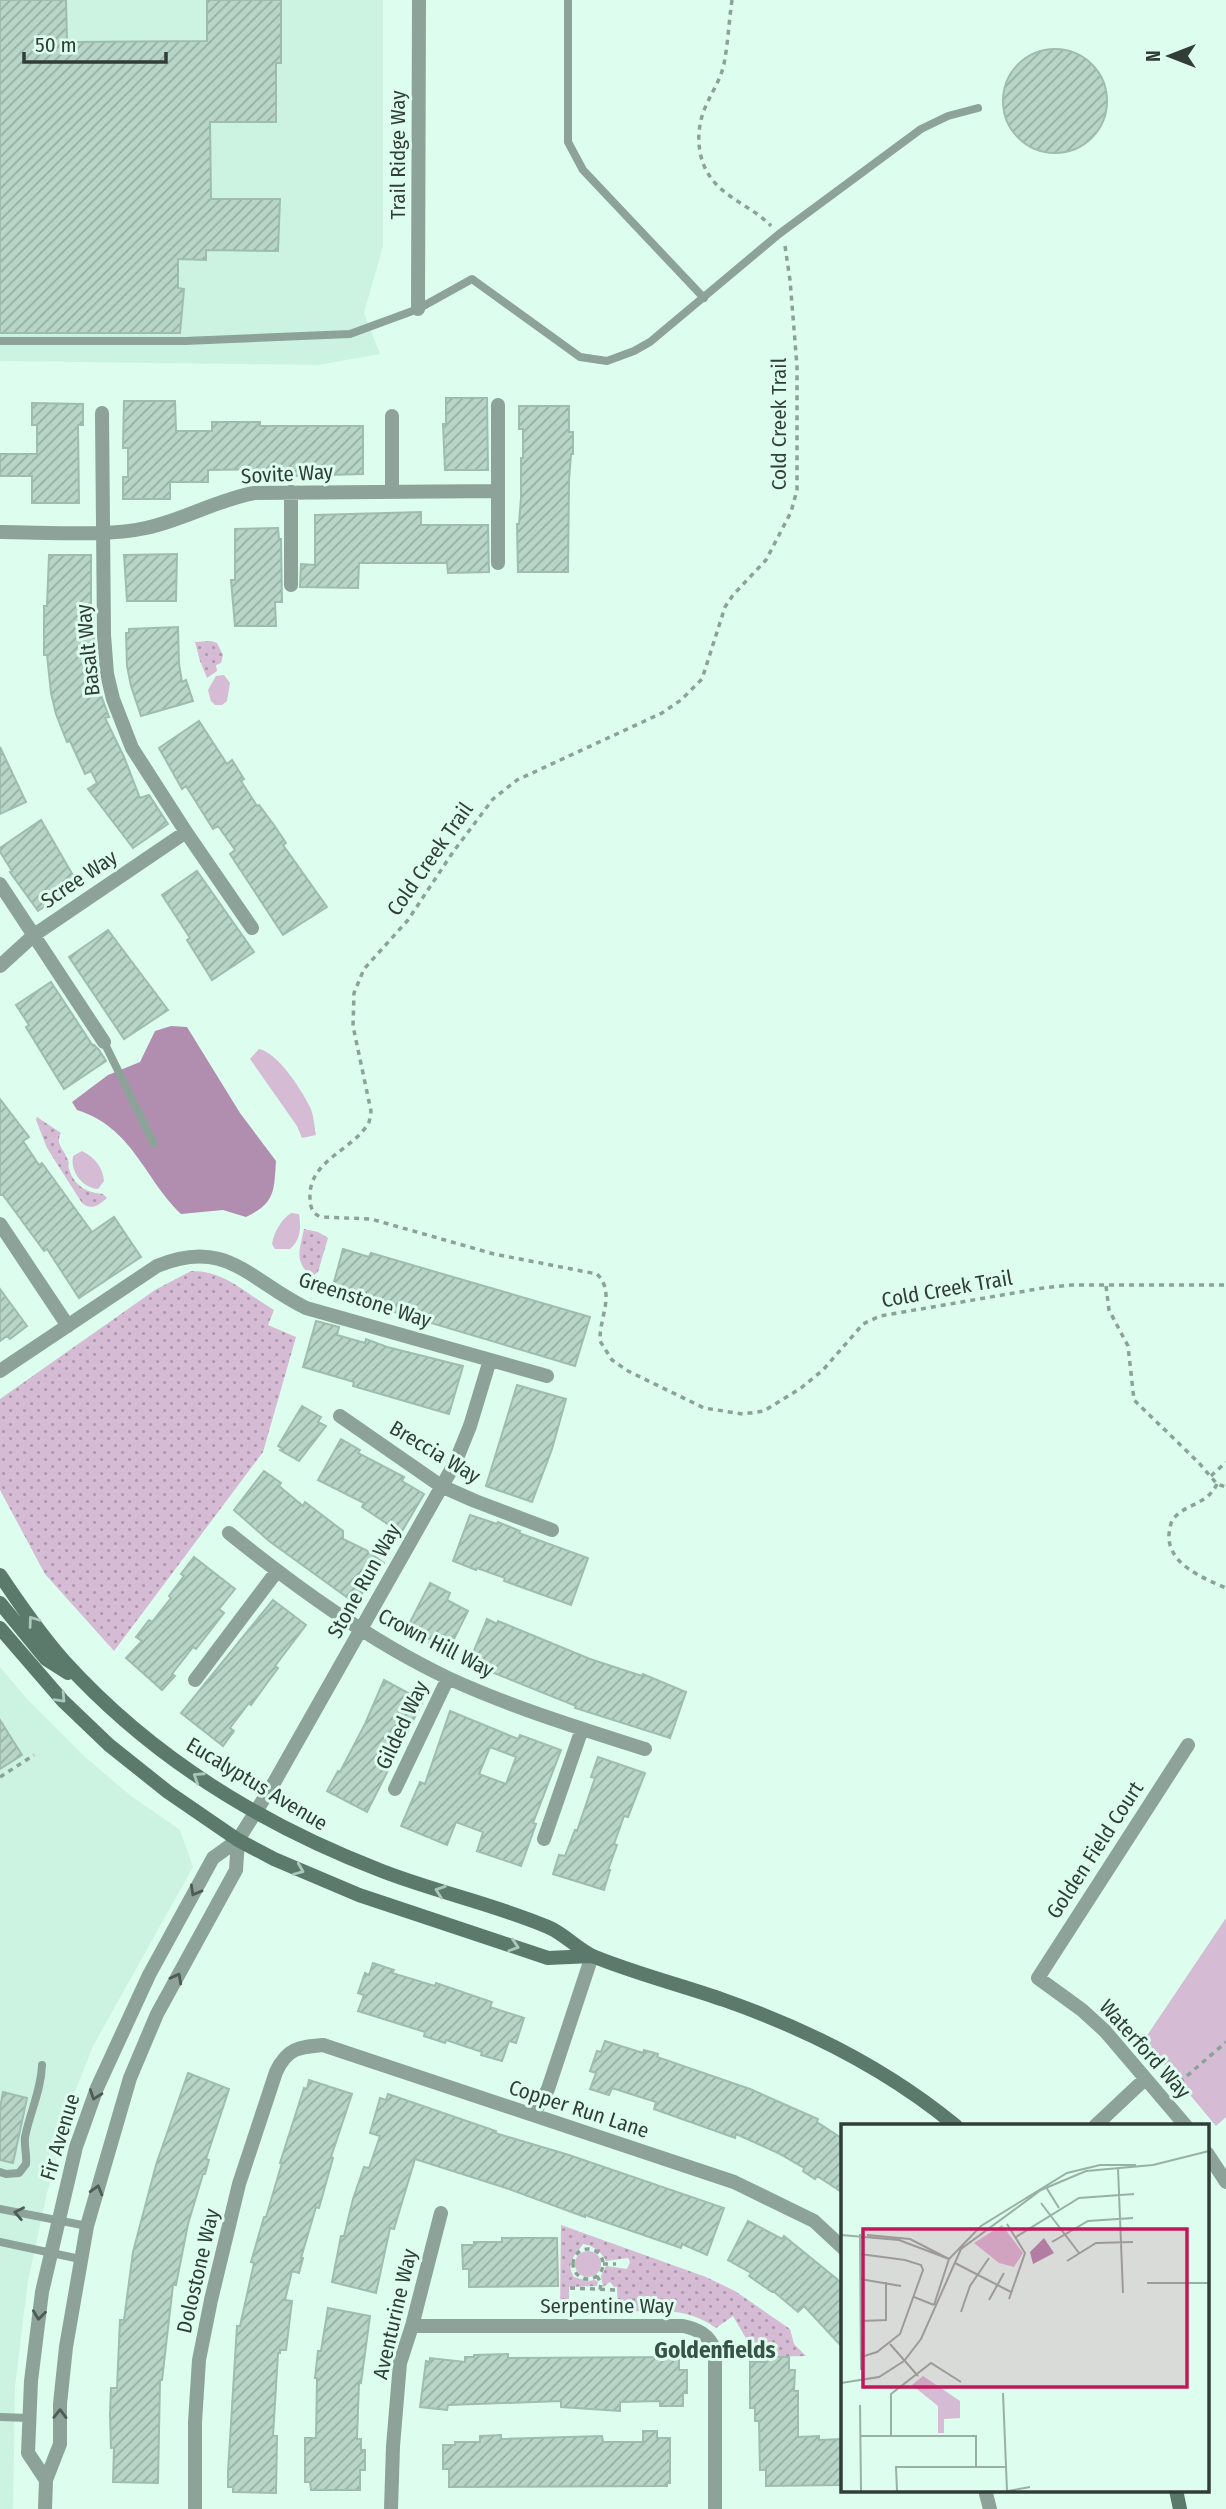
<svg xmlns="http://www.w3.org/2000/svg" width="1226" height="2509" viewBox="0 0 1226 2509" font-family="'Fira Sans Condensed',sans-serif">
  <defs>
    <pattern id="grass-dots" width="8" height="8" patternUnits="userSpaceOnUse" patternTransform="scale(1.75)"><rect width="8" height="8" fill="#d5bbd3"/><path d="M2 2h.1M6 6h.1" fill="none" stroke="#ad99ac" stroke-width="1.8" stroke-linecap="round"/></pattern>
    <pattern id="building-hatch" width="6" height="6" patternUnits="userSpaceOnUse" patternTransform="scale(1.75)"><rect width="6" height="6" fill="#b7d6c7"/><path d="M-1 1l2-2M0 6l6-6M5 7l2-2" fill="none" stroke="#95afa3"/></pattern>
  </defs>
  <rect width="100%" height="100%" fill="#ddfdee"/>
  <!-- built -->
  <path fill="#ccf3e1" d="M0 0H383V246L364 313 380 354 318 365 0 361Z
    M0 1667 28 1700 85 1757 131 1796 180 1830 193 1867 93 2046 73 2097 47 2193 28 2281 15 2386 13 2509H0Z"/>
  <!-- grass -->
  <path fill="url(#grass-dots)" d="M211 641 217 643 223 655 221 663 216 665 217 671 207 678 200 661 195 642Z
    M37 1117 61 1133C55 1144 63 1148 67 1158 71 1167 67 1160 69 1169 74 1186 88 1193 103 1194L107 1198C99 1205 92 1211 82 1203L47 1148 36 1120Z
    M304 1229 318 1232 328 1238 318 1272 313 1276C293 1263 300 1249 304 1229Z
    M191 1271C226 1271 246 1294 274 1310L268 1325 296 1337 263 1452 114 1651 45 1574 0 1490V1399L155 1290Z
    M561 2225 706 2277 735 2291 790 2329 794 2344 806 2356 749 2357 747 2340 733 2316 716 2328C683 2304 655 2313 618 2311L617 2287H614L610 2282 603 2287 601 2276 606 2266 627 2269 630 2262 628 2258 606 2261C602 2252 592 2245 583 2244 575 2256 565 2262 574 2277L588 2281 595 2280 598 2282 597 2286 569 2287V2310L560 2311Z"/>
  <!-- park -->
  <path fill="#d5bbd3" d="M224 675 230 683 227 701 222 705H215L211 701 208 690 216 676Z
    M259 1049C278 1053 301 1089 310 1107 314 1115 314 1126 316 1135L302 1138 297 1126 250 1059Z
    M82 1151C94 1157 103 1167 104 1181L98 1189C83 1188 70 1172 73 1156Z
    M291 1213 299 1214C301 1227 301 1240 290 1249H275L272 1244C274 1232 281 1220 291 1213Z
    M1226 1918V2117L1216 2126 1144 2040Z
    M575 2264a13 13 0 1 1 26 0a13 13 0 1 1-26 0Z"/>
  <!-- water -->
  <path fill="#b18eb0" d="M171 1026 187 1027 240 1113 276 1161C274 1192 275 1203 246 1217L223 1210 181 1214C143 1177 133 1128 77 1110L72 1102 108 1075 140 1062 155 1031Z"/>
  <!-- building -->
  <path fill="url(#building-hatch)" stroke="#9fbdaf" stroke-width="2" fill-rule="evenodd" d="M0 0H66L67 42 207 41V0H281V63H276V122H210L211 199H280L278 251 206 250V260L178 259V288L184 289 180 333H0Z
    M1003 101a52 52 0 1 1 104 0a52 52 0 1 1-104 0Z
    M446 398H487L488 470H445L443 424H446Z
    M124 401H175L176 431H212V422H260V426H363V474L290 476V473H264V469L208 470V482H170V499H123V477H128V448H123Z
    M32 403 83 404V425H78L79 503H32V476H0V454H37V425H32Z
    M519 406H569V432H573V454H571L569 480 568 572H518L517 524H519L521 498V458H523V429H519Z
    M421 512V525H488L489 572 448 573 447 563H359L358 588 300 587 301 564 315 565V515Z
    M278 528 279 539H281L282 602H275L276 626H235L231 580H235V529Z
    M177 554 176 601H127L124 555Z
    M49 555H91V631H93L98 678 95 679 109 717 105 718 124 757 140 798 149 795 168 824 133 848 88 789 97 783 91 771 85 774 70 741 67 742 56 714 51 693 47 655H44V606H47Z
    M178 627 179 664 182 682 186 680 193 701 141 716 131 686 127 666 126 633H129V629Z
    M199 721 227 764 232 760 244 779 241 781 257 806 259 805 274 825 286 843 283 845 327 907 283 935 230 854 235 850 218 826 213 829 186 786 182 789 159 748Z
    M0 747 26 802 0 814Z
    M41 820 78 884 38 911 10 872 12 871 0 852V848Z
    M197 871 254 952 212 980 187 940 190 938 162 895Z
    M108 930 168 1010 124 1039 69 957Z
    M51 982 93 1046 94 1045 99 1050 106 1061 64 1089 26 1027 29 1025 16 1005Z
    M0 1099 29 1137 23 1141 39 1165 42 1163 92 1232 114 1217 141 1257 79 1298 47 1249 44 1251 3 1195H0Z
    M343 1249 369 1257 371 1253 590 1317 575 1366 331 1293Z
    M0 1289 27 1326 10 1339 7 1336 0 1341Z
    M316 1321 339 1327 337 1335 365 1343 366 1339 387 1347 463 1366 449 1414 353 1386 354 1382 303 1367Z
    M517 1385 566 1399 552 1449 532 1502 486 1486Z
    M302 1406 321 1417 318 1422 326 1426 299 1461 280 1450 282 1448 278 1446Z
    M341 1439 360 1450 358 1453 404 1477 402 1481 424 1494 401 1533 362 1507 364 1503 318 1480Z
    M264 1471 281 1483 279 1486 303 1506 305 1502 343 1531V1539L366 1550 384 1563 355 1603 269 1541 234 1510Z
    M470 1515 497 1524 498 1522 520 1531 519 1533 588 1558 571 1605 504 1581 505 1578 477 1568 476 1570 453 1561Z
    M194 1557 235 1589 219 1609 224 1613 196 1649 193 1647 172 1674 175 1676 162 1690 126 1658 142 1641 136 1637 149 1620 152 1622 171 1598 169 1596 184 1576 181 1574Z
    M430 1583 450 1593 447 1600 468 1611 447 1653 429 1643 431 1640 407 1628Z
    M273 1600 306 1625 275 1666 278 1668 251 1705 249 1703 230 1728 234 1731 223 1746 181 1713Z
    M487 1619 497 1624 498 1621 590 1659 642 1676 643 1674 686 1692 670 1738 575 1708 576 1706 469 1663Z
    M384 1680 423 1701 367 1812 327 1791 338 1771 340 1772 365 1724Z
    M450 1711 518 1739 520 1735 561 1750 533 1823 536 1824 521 1866 477 1851 483 1832 456 1822 447 1845 401 1826 420 1782 425 1784ZM490 1747 516 1757 506 1784 479 1774Z
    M0 1720 22 1755 0 1769Z
    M598 1757 645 1773 628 1817 624 1816 614 1844 617 1845 608 1870H610L604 1890 553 1874 559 1855 565 1856 575 1830 577 1831 595 1778 591 1777Z
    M373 1963 394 1970 392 1973 435 1986 436 1983 492 2002 490 2007 524 2018 516 2043 509 2041 502 2061 481 2055 482 2052 446 2040 445 2043 424 2036 425 2032 358 2011 364 1995 358 1993 365 1973 369 1975Z
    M605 2041 643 2053 644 2050 658 2054 657 2057 750 2089 818 2119 817 2122 843 2139V2193L817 2176 815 2179 803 2171 804 2168 778 2153 736 2134 735 2138 654 2109 656 2102 612 2088 609 2095 590 2089 596 2073 590 2071 597 2051 601 2052Z
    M188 2073 229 2089 206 2159 209 2160 205 2174H203L188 2224 176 2285H173L162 2380H160L158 2483 113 2482 114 2448H111L110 2415 111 2388H117L120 2320H124L133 2252 156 2165Z
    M309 2080 352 2094 331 2157 333 2158 319 2208 316 2207 301 2258H303L299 2273 292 2271 285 2300 292 2301 286 2350H280V2353H278L273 2436H277L276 2493 233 2492V2487H228V2472L237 2326H240L254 2263 251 2262 264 2217H266L282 2163H280L304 2088 307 2089Z
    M3 2092 27 2098 13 2163 0 2160V2108Z
    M388 2094 496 2131 495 2133 569 2155 724 2208 707 2255 682 2244 681 2248 585 2215V2217L506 2188 415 2159 394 2229 390 2228 376 2293 332 2282 341 2236H344L353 2199 364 2167 369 2168 380 2136 370 2133 380 2098 386 2100Z
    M748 2221 782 2239 784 2236 843 2284V2348L804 2306 798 2312 773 2291 772 2292 749 2276 751 2273 728 2260Z
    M502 2238H557L558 2286 469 2287V2269H463L462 2245H474V2242H502Z
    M328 2308 370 2316 361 2383 359 2382 357 2439H361V2450H365V2470H360V2490H311L310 2482H305V2438H316L317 2378H315L318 2351H321Z
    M508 2354V2358L679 2357V2370H687V2393H683V2406H660V2401L620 2402V2411L561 2407V2401L448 2405 447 2410 420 2407 426 2361 430 2362V2358L465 2362V2357H474V2355Z
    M767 2357H789V2370H795L794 2391H798V2437L819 2436V2440L843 2439V2485L766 2486V2470H760L759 2421H755V2408H750V2362H767Z
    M643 2431H657V2438H670V2483H667V2486L449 2487V2469H443V2445H455V2442H480V2436L501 2435V2439L602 2436 603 2442H643Z"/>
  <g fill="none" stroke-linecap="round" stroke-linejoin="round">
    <!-- path -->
    <path stroke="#8ba298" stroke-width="3.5" stroke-dasharray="5 5" stroke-linecap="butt" d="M732 0C729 21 728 43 724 64 720 82 709 96 703 113 695 137 698 165 716 184 732 201 755 209 771 226
      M785 246 790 280 797 366V490L791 512 766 560 733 595 725 607 702 679 681 700 662 713 517 780 493 799 453 852 408 920 364 969 354 993 353 1026 371 1111C370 1117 370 1123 366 1127 347 1153 308 1162 310 1199 310 1207 313 1214 321 1217L371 1219 494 1254 597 1274C616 1293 599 1318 600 1341L612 1360 628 1371 704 1408 743 1414 764 1411 801 1388 823 1370 863 1324 880 1316 1043 1288 1071 1285H1226
      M1106 1286 1109 1310 1128 1346 1134 1400 1199 1463 1217 1484 1226 1487
      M1211 1476 1226 1462
      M1217 1484C1207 1505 1187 1503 1174 1518 1170 1523 1170 1528 1169 1534 1167 1564 1203 1578 1226 1588
      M0 1777 34 1755
      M1172 2089 1226 2042
      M573 2264a15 15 0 1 1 30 0a15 15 0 1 1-30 0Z
      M603 2264H616
      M597 2276 601 2283 600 2290
      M570 2288 616 2290"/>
    <!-- lane -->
    <path stroke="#8da298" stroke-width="8" d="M568 0V142L583 170 704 298
      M0 341H185L350 334 418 309 472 279 580 357 607 361 634 351 650 342 779 234 921 129 948 116 978 108
      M104 1042 154 1144
      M0 2172 6 2174 19 2173 26 2164C27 2155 24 2146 25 2137 30 2112 41 2091 42 2065
      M0 2209 87 2226
      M0 2242 80 2259
      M0 2417 29 2418"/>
    <!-- street -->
    <path stroke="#8da298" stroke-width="14" d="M418 309 419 0
      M102 413 104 635 107 674 113 699 132 748 186 832 252 928
      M291 492V585
      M392 492V416
      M0 532C44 532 105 537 146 528 183 520 217 500 254 493L498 491
      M498 563V405
      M0 884 104 1042
      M0 966 34 935 186 832
      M0 1224 68 1326
      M0 1371 157 1266C226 1237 249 1280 306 1308L547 1376
      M340 1416 441 1486 475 1501 552 1530
      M229 1533C296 1587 370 1641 448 1678 511 1707 579 1728 645 1749
      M195 1680 277 1571
      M395 1789 448 1678
      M544 1839 582 1729
      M533 2115 548 2089 592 1956
      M1095 2126 1145 2079
      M1186 2126 1105 2031 1082 2010 1038 1978 1188 1745
      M1207 2153 1226 2182
      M412 2326H683C698 2329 709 2335 715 2350V2509
      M46 2480 28 2453 31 2381 42 2292 76 2147 97 2088 149 1975 213 1858 238 1840 275 1781 455 1463 470 1426 490 1360
      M985 2490 990 2509
      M45 2509 46 2480 60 2444V2404L66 2347 87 2226 130 2078 157 2014 236 1870 238 1840
      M195 2509V2422L199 2360 211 2300 239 2184 276 2072C287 2048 299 2047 323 2045L734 2182 814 2221 843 2248
      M391 2509 393 2446 400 2363 412 2326 441 2213"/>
    <!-- secondary -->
    <path stroke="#5b7a6c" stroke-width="14" d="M0 1575C20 1605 41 1635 64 1661 151 1757 262 1825 382 1871 436 1892 494 1904 548 1927 565 1934 578 1950 595 1957 637 1974 681 1985 724 2000 807 2029 887 2069 956 2126
      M0 1603 46 1659 68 1673
      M0 1628 63 1701 109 1745 168 1792 238 1840 274 1859 359 1895 548 1958 592 1956
      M1176 2490 1180 2509"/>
  </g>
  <!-- one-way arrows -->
  <defs><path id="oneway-chevron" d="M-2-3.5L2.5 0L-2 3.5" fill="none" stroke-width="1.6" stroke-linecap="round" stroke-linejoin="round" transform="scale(1.75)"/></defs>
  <g stroke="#a9c9ba">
    <use href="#oneway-chevron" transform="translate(33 1621) rotate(-126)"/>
    <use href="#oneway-chevron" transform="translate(61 1698) rotate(47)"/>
    <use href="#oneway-chevron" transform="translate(198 1777) rotate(-147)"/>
    <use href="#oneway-chevron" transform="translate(299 1870) rotate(23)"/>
    <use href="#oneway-chevron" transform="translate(440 1891) rotate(-161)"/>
    <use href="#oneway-chevron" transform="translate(514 1946) rotate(18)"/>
  </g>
  <g stroke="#4d5c55">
    <use href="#oneway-chevron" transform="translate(195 1891) rotate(119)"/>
    <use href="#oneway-chevron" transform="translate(177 1978) rotate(-62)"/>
    <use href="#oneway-chevron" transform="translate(95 2095) rotate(110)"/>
    <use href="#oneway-chevron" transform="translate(97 2190) rotate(-74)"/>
    <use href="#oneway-chevron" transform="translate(19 2213) rotate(-169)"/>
    <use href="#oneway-chevron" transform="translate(39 2315) rotate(97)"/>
    <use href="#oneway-chevron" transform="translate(60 2414) rotate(-89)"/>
  </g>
  <g text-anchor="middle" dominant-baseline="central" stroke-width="6" stroke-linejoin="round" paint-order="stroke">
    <!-- street labels -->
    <g font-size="21" fill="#313e38" stroke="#ddfdee">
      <text transform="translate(398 155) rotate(-90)">Trail Ridge Way</text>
      <text transform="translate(779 424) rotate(-90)">Cold Creek Trail</text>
      <text transform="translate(287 474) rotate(-3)">Sovite Way</text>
      <text transform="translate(88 650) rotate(-96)">Basalt Way</text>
      <text transform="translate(430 859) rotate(-55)">Cold Creek Trail</text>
      <text transform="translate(79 879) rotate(-34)">Scree Way</text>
      <text transform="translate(947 1289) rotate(-10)">Cold Creek Trail</text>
      <text transform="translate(365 1300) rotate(18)">Greenstone Way</text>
      <text transform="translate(435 1452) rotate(31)">Breccia Way</text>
      <text transform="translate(364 1581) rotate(-61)">Stone Run Way</text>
      <text transform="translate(436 1643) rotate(27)">Crown Hill Way</text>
      <text transform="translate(402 1725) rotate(-65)">Gilded Way</text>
      <text transform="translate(257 1784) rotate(31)">Eucalyptus Avenue</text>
      <text transform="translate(1095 1850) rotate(-57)">Golden Field Court</text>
      <text transform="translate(1145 2049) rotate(48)">Waterford Way</text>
      <text transform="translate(579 2109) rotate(18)">Copper Run Lane</text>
      <text transform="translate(60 2137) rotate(-73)">Fir Avenue</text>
      <text transform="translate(198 2271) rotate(-77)">Dolostone Way</text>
      <text x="607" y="2306">Serpentine Way</text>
      <text transform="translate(395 2314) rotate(-77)">Aventurine Way</text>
    </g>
    <!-- neighbourhood labels -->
    <g font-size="23" font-weight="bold" fill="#375347" stroke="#ddfdee">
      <text x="715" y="2350">Goldenfields</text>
    </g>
  </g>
  <!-- overview -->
  <g transform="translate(841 2124)">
    <rect width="368" height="368" fill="#ddfdee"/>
    <path d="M161 101 182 129 173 143 158 139 133 119Z" fill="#d5bbd3"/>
    <path d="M82 252 119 277V294L103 295V309H97V282L71 261Z" fill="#d5bbd3"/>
    <path d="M203 114 213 129 192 140 189 128Z" fill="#b18eb0"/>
    <path fill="none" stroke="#98b1a5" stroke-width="2" d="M277 44 282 169M205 63 218 84M200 79 238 129M166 100 184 129 168 175M19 110 20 246M0 111 58 116 108 135M26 111 69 115 108 135M175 113 238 74 293 70M211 118 247 97 292 94M19 130 64 136 80 141 82 146 59 210 36 228 20 233M226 137 255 119 292 118M114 139 170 168M19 155 60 162M306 159H368M73 173 93 181M148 176 163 149M93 181 108 135 140 102 226 49 259 41H295M120 188 129 162 148 134M20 197 45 196V158M49 220 77 252M0 259 38 253 63 237 80 215 120 125 200 66 245 47 312 41 368 27M162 269 166 367M19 281 20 367M20 312H135V343M50 312V270L90 239 120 258M56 367 55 343H165M167 367 189 363"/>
    <path fill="#c2185b" fill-opacity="0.15" stroke="#c2185b" stroke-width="3.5" d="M22 105H346V263H22Z"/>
    <rect width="368" height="368" fill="none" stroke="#313e38" stroke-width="3.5"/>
  </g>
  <!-- north arrow -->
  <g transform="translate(1170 56) rotate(270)" stroke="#ddfdee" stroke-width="5" paint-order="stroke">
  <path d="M0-5L12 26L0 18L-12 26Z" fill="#313e38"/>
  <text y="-10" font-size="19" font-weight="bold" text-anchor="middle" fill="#313e38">N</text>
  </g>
  <!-- scale -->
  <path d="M24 52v10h142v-10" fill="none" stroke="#313e38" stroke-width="3.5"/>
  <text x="35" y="52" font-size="21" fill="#313e38" stroke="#ddfdee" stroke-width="5" paint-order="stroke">50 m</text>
</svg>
